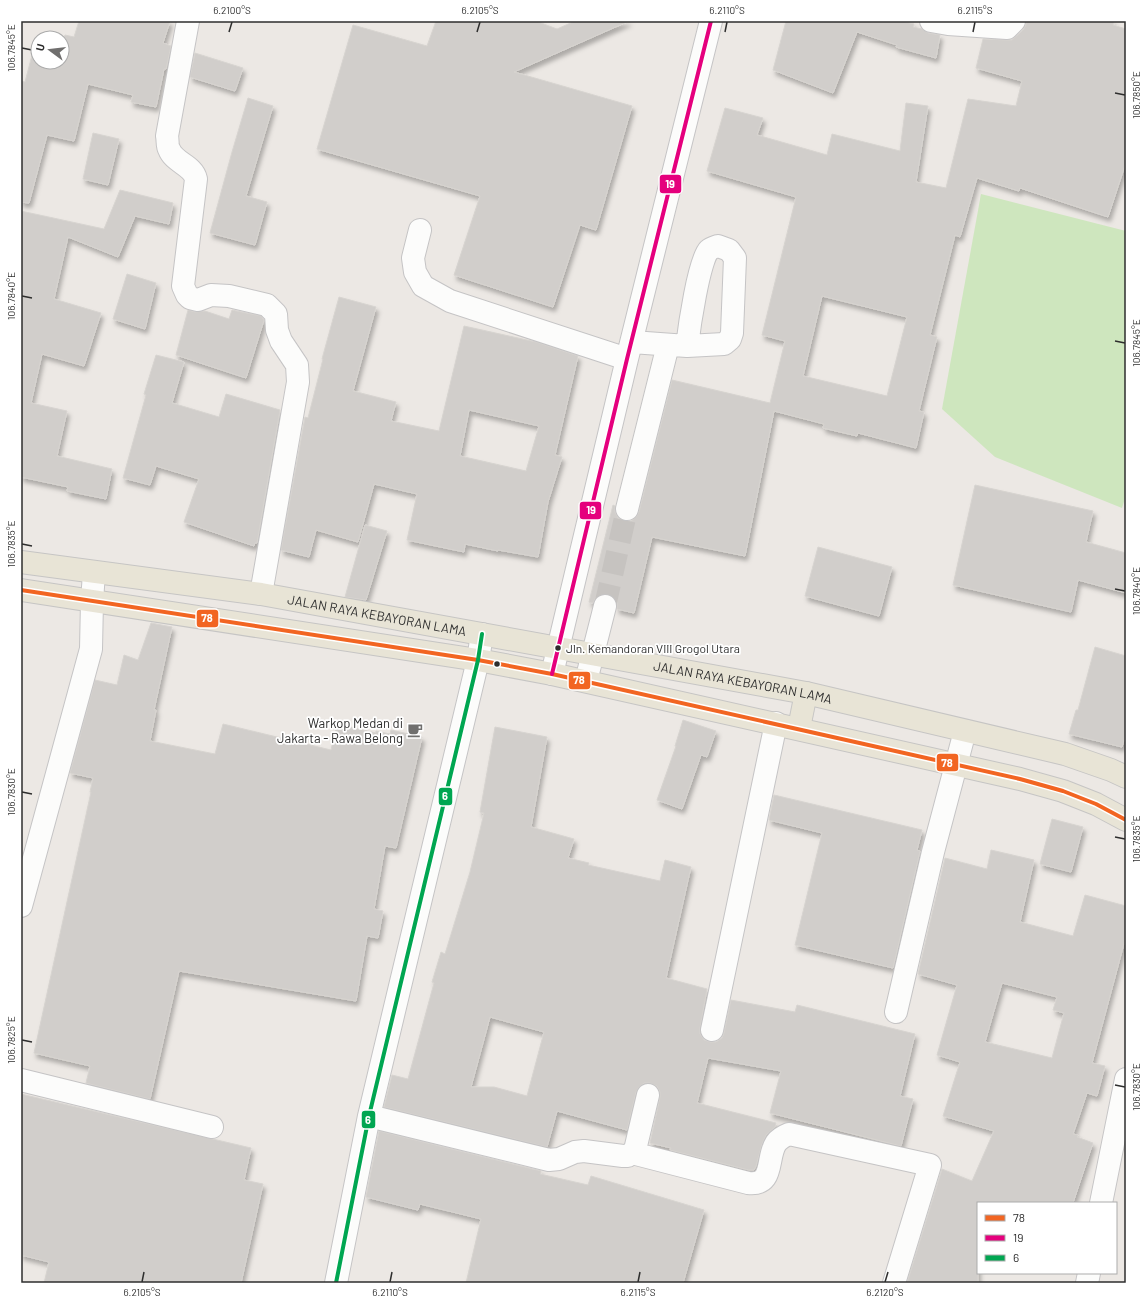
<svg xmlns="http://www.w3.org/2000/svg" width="1147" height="1304" viewBox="0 0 1147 1304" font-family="Barlow,sans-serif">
  <defs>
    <filter id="shadow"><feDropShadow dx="2.5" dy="4.5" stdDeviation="2" flood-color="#0004"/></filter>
  </defs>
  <rect width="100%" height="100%" fill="#ece8e4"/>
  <!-- green -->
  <path fill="#cee6be" d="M981 194 1126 231V495L1122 508 995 457 942 409Z"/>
  <!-- building -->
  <path fill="#d1cecb" stroke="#d7d4d0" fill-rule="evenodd" filter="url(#shadow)" d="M79 21H170L163 43 171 46 166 69H164L156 107 131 102 133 95 88 84 74 141 47 135 29 203 21 202V81L25 82 37 36 45 38H38V62H62V42L65 35 74 37Z
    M436 21H536L557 29 575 21H629L514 72 632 106 596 230 580 225 553 307 454 275 480 196 317 149 353 25 427 46Z
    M786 21H901L914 24 913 27 922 29 928 33 940 35 936 58 896 47 897 45 857 32 833 93 773 70Z
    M1026 21H1114L1113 25 1126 29V162L1108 217 1020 188 1019 191 977 178 960 237 955 235 930 335 937 337 919 411 924 412 916 448 858 433 857 436 823 428 824 424 774 411 745 556 652 537 634 613 617 609V603L614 597 608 594H602L596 597 593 603 589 602 613 505 615 506V512L618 518 624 521H631L636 517 639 512 672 380 770 403 785 341 762 335 796 197 707 171 725 108 763 118 757 135 827 155 832 134 900 151 906 103 928 106 916 182 946 188 968 99 1016 106 1022 81 976 68 983 39 1006 40H1012L1023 30 1026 25ZM822 296 907 317 887 396 803 376Z
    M195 53 243 68 235 91 190 77Z
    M248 98 273 106 246 196 267 202 255 245 210 233 232 152Z
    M93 133 119 139 108 185 83 179Z
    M120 190 173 203 169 224 135 216 118 257 68 237 54 299 101 313 84 366 42 354 31 403 67 411 57 456 112 469 106 499 67 491 68 487 21 477V211L104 229Z
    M127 274 156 283 145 329 113 319Z
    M339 297 376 307 353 391 396 402 391 421 439 431 464 326 536 342 578 356 555 455 562 457 548 502 538 557 498 550V551L465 544 464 552 407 540 417 494 374 484 358 542 316 530 309 557 281 550 305 417 308 418 323 359H322ZM469 410 539 426 526 471 460 456Z
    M188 310 195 312 205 311 229 319 232 310 261 316 264 320 246 378 176 355Z
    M156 355 184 362 172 403 219 417 226 394 280 410 257 543H255L254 546 184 522 199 479 156 466 150 485 123 478 146 395 144 394Z
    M975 485 1093 511 1086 542 1126 553V593L1078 580 1071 612 953 585Z
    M365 525 387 531 366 600 345 597Z
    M818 547 892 567 879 616 805 596Z
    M151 623 172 627 154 710H156L150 741 215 754 223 724 331 750 337 724 376 733V731L390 734 391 730 422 737 396 848 385 846 374 909 383 911 378 938 367 936 356 1001 179 971 150 1099 86 1083 90 1066 34 1053 91 792H90L93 778 70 773 95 680 117 685 124 655 138 660Z
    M1095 647 1126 656V733L1122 747 1069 734 1076 710H1078Z
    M683 720 716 731 707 757 701 755 682 809 657 800 676 746H675Z
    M495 727 547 737 531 827 574 839 568 858 589 863 588 865 660 881 665 860 691 867 666 978 707 989 700 1028V1034L704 1040 710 1042H716L722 1038 724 1033 731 1000 795 1012 797 1005 915 1034 900 1096 913 1099 901 1146 770 1113 781 1071 708 1058 697 1103 776 1123 775 1127 766 1135 762 1144 756 1166 754 1170H749L670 1150 671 1148 650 1143 660 1097V1092L657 1086 650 1083H644L639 1087 636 1092 627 1130 557 1111 547 1147 384 1107 392 1075 408 1079 434 983 432 982 441 952 445 954 470 872 484 813 480 812ZM490 1017 544 1032 527 1096 494 1087H471Z
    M774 795 922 830 917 850 920 851 893 968 795 945 822 833 769 820Z
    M1052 819 1083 827 1071 872 1040 864Z
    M991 850 1034 860 1020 922 1073 936 1085 895 1126 906V936L1092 1063 1105 1066 1097 1096 1087 1093 1073 1134 1078 1135 1077 1137 1093 1143 1073 1203H978V1283H907L942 1169 972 1181 994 1131 943 1116 960 1062 937 1055 957 985 918 974 945 858 987 869ZM1002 983 1057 997 1053 1010 1064 1013 1052 1058 985 1042Z
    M21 1094 251 1148 244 1180 263 1184 241 1283H44L49 1262 21 1255Z
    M379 1131 541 1171 540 1174 588 1185 591 1176 704 1210 683 1283H466L481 1219 420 1204 418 1210 366 1197Z"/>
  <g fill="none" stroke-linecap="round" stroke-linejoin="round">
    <!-- minor-tunnel -->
    <path stroke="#c6c3c0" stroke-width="22" stroke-dasharray="22 11" stroke-linecap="butt" d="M605 606 627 509"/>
    <!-- minor casing -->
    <g stroke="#c5c4c5" stroke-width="24">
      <path id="minor" d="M188 21 167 136C168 140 167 146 169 149 174 163 193 165 196 179L183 286 187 295 190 298 198 300 211 295 229 296 267 305 276 314 277 330 281 341 297 365 298 382 261 594
        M931 21 948 24 1007 28 1014 21
        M420 230 413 258 415 272 423 286 450 301 627 359
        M632 342 687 346 724 344 730 339 732 333 735 258 729 250 718 246C715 247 711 248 709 250 699 259 689 329 687 346
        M627 509 668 345
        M552 674 627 359 711 21
        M586 681 605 606
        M21 906 91 649 92 601 94 573
        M896 1012 933 852 965 731
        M712 1030 776 723
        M21 1080 212 1127
        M369 1116 549 1160 559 1159 575 1152 584 1151 623 1156H628L635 1150 648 1095
        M632 1153 748 1183C775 1186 766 1158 776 1143 779 1139 784 1136 789 1134L930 1165 894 1283
        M1101 1203 1126 1079
        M336 1283 369 1116 478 660 482 634
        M1087 1283 1089 1273"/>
    </g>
    <!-- major casing -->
    <g stroke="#c6c5c4" stroke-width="24">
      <g id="major">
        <path id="s1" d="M21 562 261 594 806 693 1065 754 1111 770 1126 777"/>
        <path d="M21 590 478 660 552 674 1020 779 1063 791 1096 804 1126 820"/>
        <path d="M799 728 806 693"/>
      </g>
    </g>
    <!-- minor -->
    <use href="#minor" stroke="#fcfcfb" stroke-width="22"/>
    <!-- major -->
    <use href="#major" stroke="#e8e4d6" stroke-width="22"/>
    <!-- bus-1 casing -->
    <g stroke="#fff" stroke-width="7">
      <path id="bus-1" d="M21 590 478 660 552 674 1020 779 1063 791 1096 804 1126 820"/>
    </g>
    <!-- bus-2 casing -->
    <g stroke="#fff" stroke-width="7">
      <path id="bus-2" d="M552 674 627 359 711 21"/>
    </g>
    <!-- bus-3 casing -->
    <g stroke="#fff" stroke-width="7">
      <path id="bus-3" d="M336 1283 369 1116 478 660 482 634"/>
    </g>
    <!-- bus-1 -->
    <use href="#bus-1" stroke="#f26522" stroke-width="4"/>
    <!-- bus-2 -->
    <use href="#bus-2" stroke="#e5007d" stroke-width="4"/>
    <!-- bus-3 -->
    <use href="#bus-3" stroke="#00a651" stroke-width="4"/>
  </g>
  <!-- ticks -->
  <path fill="none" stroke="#2e2e2e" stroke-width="1.5" d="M229 32 232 22M477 32 480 22M725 32 727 22M973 32 975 22M22 48 32 50M1115 93 1125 95M22 296 32 298M1115 341 1125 343M22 544 32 546M1115 589 1125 591M22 792 32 794M1115 837 1125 839M22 1040 32 1042M1115 1085 1125 1087M142 1282 144 1272M390 1282 392 1272M638 1282 640 1272M885 1282 888 1272"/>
  <!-- icons -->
  <defs>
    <g id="cafe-bare" transform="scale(1.2)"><path d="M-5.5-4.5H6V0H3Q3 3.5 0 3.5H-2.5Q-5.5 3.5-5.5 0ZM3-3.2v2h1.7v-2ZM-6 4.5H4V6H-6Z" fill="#706f6e" stroke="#fff" stroke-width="2.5" paint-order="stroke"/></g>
  </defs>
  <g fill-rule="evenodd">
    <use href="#cafe-bare" x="415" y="730"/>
  </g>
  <!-- markers -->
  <g fill="#2e2e2e" stroke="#fff" stroke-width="1.5">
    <circle cx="558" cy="648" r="3.5"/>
    <circle cx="497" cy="664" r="3.5"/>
  </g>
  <g text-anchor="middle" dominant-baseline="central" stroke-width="3.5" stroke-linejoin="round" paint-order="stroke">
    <!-- bus labels -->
    <g font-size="12" fill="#2e2e2e" stroke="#fff" text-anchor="start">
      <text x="566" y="648">Jln. Kemandoran VIII Grogol Utara</text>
    </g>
    <!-- street labels -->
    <g font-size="13" fill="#2e2e2e" stroke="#fff">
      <text stroke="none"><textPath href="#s1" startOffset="360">JALAN RAYA KEBAYORAN LAMA</textPath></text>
      <text stroke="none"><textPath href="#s1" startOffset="732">JALAN RAYA KEBAYORAN LAMA</textPath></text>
    </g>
    <!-- poi labels -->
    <g font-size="13" fill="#2e2e2e" stroke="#fff" text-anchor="end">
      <text x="403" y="723">Warkop Medan di<tspan x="403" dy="15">Jakarta - Rawa Belong</tspan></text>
    </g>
  </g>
  <g stroke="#fff" stroke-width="1.5">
    <rect x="659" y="174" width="23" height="20" rx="4" fill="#e5007d"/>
    <rect x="579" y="501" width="23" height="19" rx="4" fill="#e5007d"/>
    <rect x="196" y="609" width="23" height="19" rx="4" fill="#f26522"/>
    <rect x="568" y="671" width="23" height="19" rx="4" fill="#f26522"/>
    <rect x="936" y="753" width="23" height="19" rx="4" fill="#f26522"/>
    <rect x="438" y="787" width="15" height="19" rx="4" fill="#00a651"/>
    <rect x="361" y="1110" width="15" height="19" rx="4" fill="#00a651"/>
  </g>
  <g font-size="11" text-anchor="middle" font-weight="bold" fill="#fff">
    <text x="670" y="188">19</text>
    <text x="591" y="514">19</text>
    <text x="207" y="622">78</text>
    <text x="579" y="684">78</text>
    <text x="947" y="767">78</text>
    <text x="445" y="800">6</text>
    <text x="368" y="1124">6</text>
  </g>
  <!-- border -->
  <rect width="1147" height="1304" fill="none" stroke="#ffffff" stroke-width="44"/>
  <!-- legend -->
  <rect x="977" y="1202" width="140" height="72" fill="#ffffff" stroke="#ababab"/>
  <rect x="985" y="1215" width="20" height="6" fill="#f26522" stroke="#ababab"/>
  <text x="1013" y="1222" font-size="12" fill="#2e2e2e">78</text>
  <rect x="985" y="1235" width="20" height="6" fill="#e5007d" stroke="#ababab"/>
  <text x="1013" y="1242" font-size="12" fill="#2e2e2e">19</text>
  <rect x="985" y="1255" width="20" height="6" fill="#00a651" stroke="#ababab"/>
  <text x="1013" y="1262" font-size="12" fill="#2e2e2e">6</text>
  <!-- north arrow -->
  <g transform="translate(50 50) rotate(285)"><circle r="19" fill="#ffffff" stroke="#ababab"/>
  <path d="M0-3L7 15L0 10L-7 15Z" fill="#706f6e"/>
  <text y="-6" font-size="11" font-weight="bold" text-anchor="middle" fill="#2e2e2e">U</text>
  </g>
  <rect x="22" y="22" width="1103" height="1260" fill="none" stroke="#2e2e2e" stroke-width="1.5"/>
  <g font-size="10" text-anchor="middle" fill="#2e2e2e">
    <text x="232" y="14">6.2100°S</text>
    <text x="480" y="14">6.2105°S</text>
    <text x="727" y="14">6.2110°S</text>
    <text x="975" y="14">6.2115°S</text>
    <text transform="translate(11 48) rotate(-90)" y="4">106.7845°E</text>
    <text transform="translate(1136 95) rotate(-90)" y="4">106.7850°E</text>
    <text transform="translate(11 296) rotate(-90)" y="4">106.7840°E</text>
    <text transform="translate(1136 343) rotate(-90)" y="4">106.7845°E</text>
    <text transform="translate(11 544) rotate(-90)" y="4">106.7835°E</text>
    <text transform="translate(1136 591) rotate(-90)" y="4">106.7840°E</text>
    <text transform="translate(11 792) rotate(-90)" y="4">106.7830°E</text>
    <text transform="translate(1136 839) rotate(-90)" y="4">106.7835°E</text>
    <text transform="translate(11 1040) rotate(-90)" y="4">106.7825°E</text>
    <text transform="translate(1136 1087) rotate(-90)" y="4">106.7830°E</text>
    <text x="142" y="1296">6.2105°S</text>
    <text x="390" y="1296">6.2110°S</text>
    <text x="638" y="1296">6.2115°S</text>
    <text x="885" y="1296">6.2120°S</text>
  </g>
</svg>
